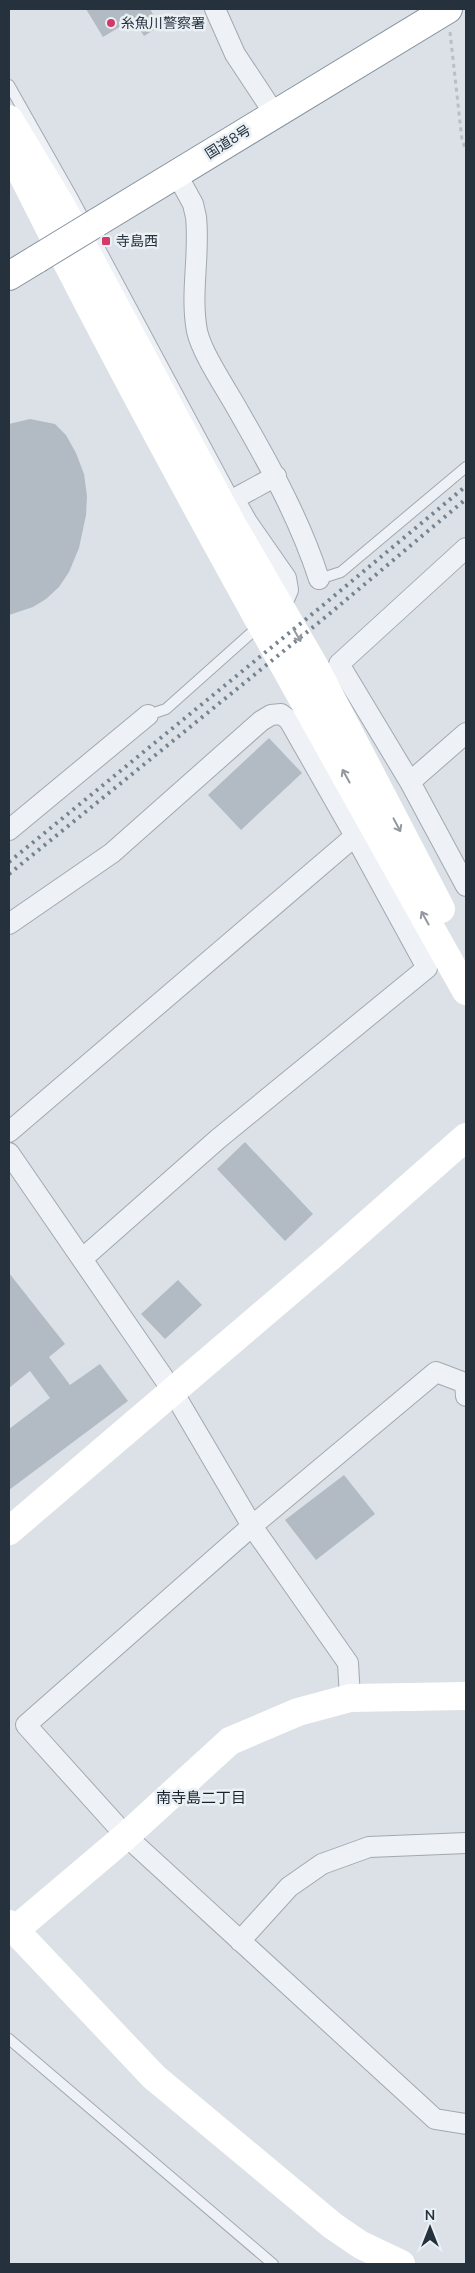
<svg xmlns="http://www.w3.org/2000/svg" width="475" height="2273" viewBox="0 0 475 2273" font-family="'Nunito Sans','Noto Sans JP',sans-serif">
  <rect width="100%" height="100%" fill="#dbe1e6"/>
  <!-- building -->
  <path fill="#b2bbc3" d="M86 9H150L160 26 144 36 133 19 103 37Z
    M30 419 55 424 66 435 76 453 84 474 87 496 86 515 79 548 69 572 59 587 46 599 33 607 9 615V424Z
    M269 738 302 773 241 830 208 795Z
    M245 1142 313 1214 285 1241 217 1169Z
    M9 1273 65 1344 49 1357 70 1385 100 1364 128 1401 9 1490V1429L50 1398 30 1371 9 1388Z
    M178 1280 202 1305 165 1339 141 1314Z
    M344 1475 375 1514 316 1560 285 1520Z"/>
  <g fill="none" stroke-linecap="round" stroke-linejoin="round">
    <!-- lane casing -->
    <g stroke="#a1a9b0" stroke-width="12">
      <path id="lane" d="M9 85 74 200 232 495
        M319 579 341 572 466 467
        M148 715 166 709 259 626
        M9 2039 273 2264"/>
    </g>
    <!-- street casing -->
    <g stroke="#a1a9b0" stroke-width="22">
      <path id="street" d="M215 9 235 54 274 113
        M176 173 193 204 196 217C200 254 190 294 197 331 202 354 227 390 239 412 270 466 300 520 319 579
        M466 548 339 664 410 782 466 886
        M272 613 284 599 288 590 286 578 247 522 234 499 276 476
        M410 782 466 733
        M9 830 148 715
        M9 924 112 853 261 721 271 715 281 714 289 720 355 836 427 968 218 1139 82 1259
        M9 1132 355 836
        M9 1153 172 1390 252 1526 348 1663 350 1698
        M466 1396 465 1383 436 1372 252 1526 26 1725 126 1836 435 2119 466 2124
        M240 1941 289 1887 322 1864 369 1847 466 1843"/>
    </g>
    <!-- highway casing -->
    <g stroke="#82919d" stroke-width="30">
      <path id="highway" d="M96 223 448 9
        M9 276 37 259"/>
    </g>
    <!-- path -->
    <path stroke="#babfc5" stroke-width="3" stroke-dasharray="4 4" stroke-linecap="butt" d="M450 32 462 140 466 150"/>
    <!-- lane -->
    <use href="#lane" stroke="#eef1f5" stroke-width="10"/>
    <!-- street -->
    <use href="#street" stroke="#eef1f5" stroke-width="20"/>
    <!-- secondary -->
    <path stroke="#fff" stroke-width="28" d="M9 119 62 207 232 524 315 667 441 909
      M9 148C151 434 310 712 466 991
      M9 1531 330 1257 466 1137
      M9 1924 154 2077 333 2226 361 2245 401 2264
      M15 1930 126 1836 230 1741 298 1712 350 1698 466 1696"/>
    <!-- highway -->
    <use href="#highway" stroke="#fff" stroke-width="28"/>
    <!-- rail -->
    <path stroke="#748390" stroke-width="4" stroke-dasharray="2.5 5" stroke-linecap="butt" d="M9 862 322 606 466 486
      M9 874 328 615 466 499"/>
    <!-- highway-bridge casing -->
    <g stroke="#82919d" stroke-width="30" stroke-linecap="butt">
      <path id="highway-bridge" d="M37 259 96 223"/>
    </g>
    <!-- highway-bridge -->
    <use href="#highway-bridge" stroke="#fff" stroke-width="28"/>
  </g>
  <!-- one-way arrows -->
  <defs><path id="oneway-shaft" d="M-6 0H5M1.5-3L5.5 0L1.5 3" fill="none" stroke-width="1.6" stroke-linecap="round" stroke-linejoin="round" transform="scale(1.25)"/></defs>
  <g stroke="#92989e">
    <use href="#oneway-shaft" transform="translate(297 635) rotate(60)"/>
    <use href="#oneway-shaft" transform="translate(346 776) rotate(-119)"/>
    <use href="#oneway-shaft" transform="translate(397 825) rotate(62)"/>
    <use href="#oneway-shaft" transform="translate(425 918) rotate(-119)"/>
  </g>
  <!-- markers -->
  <g fill="#d23965" stroke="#eaf0f4" stroke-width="2">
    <circle cx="111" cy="23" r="5"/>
    <rect x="101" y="236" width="10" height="10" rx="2.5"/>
  </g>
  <g text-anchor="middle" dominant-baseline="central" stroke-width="5" stroke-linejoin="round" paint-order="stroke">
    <!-- poi labels -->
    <g font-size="14" fill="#25313d" stroke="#eaf0f4" text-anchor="start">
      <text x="121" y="23">糸魚川警察署</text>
      <text x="116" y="241">寺島西</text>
    </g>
    <!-- street labels -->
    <g font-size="14" fill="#25313d" stroke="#eaf0f4">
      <text transform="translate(228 142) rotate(-32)">国道8号</text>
    </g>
    <!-- neighbourhood labels -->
    <g font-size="15" fill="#17222d" stroke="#eaf0f4">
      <text x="201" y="1798">南寺島二丁目</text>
    </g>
  </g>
  <!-- border -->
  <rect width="475" height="2273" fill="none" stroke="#25313d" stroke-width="20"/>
  <!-- north arrow -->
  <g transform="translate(430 2228)" stroke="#eaf0f4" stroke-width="4" paint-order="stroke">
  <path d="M0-4L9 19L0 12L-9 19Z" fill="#25313d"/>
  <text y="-8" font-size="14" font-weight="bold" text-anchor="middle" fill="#25313d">N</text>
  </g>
</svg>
